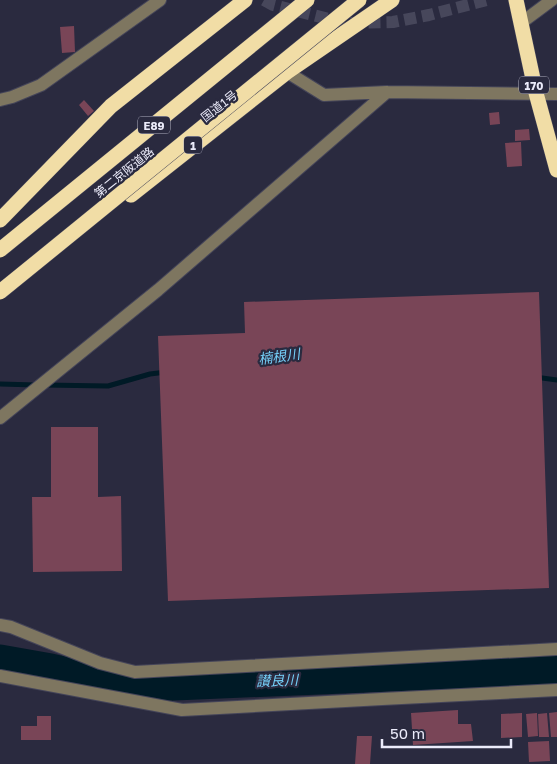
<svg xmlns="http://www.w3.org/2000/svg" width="557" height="764" viewBox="0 0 557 764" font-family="'Golos Text','Noto Sans JP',sans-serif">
  <rect width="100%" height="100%" fill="#2a2a3f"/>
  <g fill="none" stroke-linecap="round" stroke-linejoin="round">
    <!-- stream -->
    <path stroke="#001a26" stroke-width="5" d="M535 377 557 380
      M0 384 36 385
      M44 385 108 386 150 374 166 372"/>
    <!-- river -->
    <path stroke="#001a26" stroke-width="31" d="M0 660 51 669 116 684 151 686 557 669"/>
  </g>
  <!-- building -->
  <path fill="#794557" d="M74 26 75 52 62 53 60 27Z
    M84 100 94 111 88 116 79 105Z
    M499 112 500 124 490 125 489 113Z
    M529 129 530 140 515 141V130Z
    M521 142 522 166 507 167 505 143Z
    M539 292 549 588 168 601 158 336 245 333 244 302Z
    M51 427H98V497L121 496 122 571 33 572 32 497H51Z
    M458 710V724H471L473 741 413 745 411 713Z
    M557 712V737H551L549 713Z
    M522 713V737L501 738V714Z
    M537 713 538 736 528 737 526 714Z
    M547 713 549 737H539L538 714Z
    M37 716H51V740H21V726H37Z
    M357 736H372L370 764H355Z
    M549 741 550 761 529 762 528 742Z"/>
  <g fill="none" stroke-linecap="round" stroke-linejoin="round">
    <!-- minor-tunnel -->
    <path stroke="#47475b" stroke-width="12" stroke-dasharray="12 6" stroke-linecap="butt" d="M264 0 273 5 345 23 393 22 429 15 487 0"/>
    <!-- minor casing -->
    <g stroke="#454559" stroke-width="14">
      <path id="minor" d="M521 23 552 0
        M287 72 324 95 387 92 557 94
        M0 100 12 97 41 85 160 0
        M0 418 158 290 387 92
        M0 625 11 627 100 663 135 672 557 649
        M0 676 182 710 382 699 557 690"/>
    </g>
    <!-- highway casing -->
    <g stroke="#454559" stroke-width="16">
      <path id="highway" d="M516 0 536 93 557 170
        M131 195 287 72 392 0
        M0 220 111 106 245 0"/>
    </g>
    <!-- minor -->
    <use href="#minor" stroke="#7e7660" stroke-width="12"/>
    <!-- highway -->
    <use href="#highway" stroke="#f1dda6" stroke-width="15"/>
    <!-- highway-bridge casing -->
    <g stroke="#454559" stroke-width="16" stroke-linecap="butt">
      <path id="highway-bridge" d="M0 250 307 0
        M0 292 359 0"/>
    </g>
    <!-- highway-bridge -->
    <use href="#highway-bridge" stroke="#f1dda6" stroke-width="15"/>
  </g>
  <g text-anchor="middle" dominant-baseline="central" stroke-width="4.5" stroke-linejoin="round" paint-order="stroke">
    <!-- shield labels -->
    <g fill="#2a2a3f" stroke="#b1b1c2" stroke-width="1">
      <rect x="519" y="76.5" width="30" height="17" rx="4"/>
      <rect x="138" y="116.5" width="32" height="17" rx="4"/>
      <rect x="184" y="136.5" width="18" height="17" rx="4"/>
    </g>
    <g font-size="11" font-weight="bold" fill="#ebebfa">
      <text x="534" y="85">170</text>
      <text x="154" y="125">E89</text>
      <text x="193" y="145">1</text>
    </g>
    <!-- street labels -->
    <g font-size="12" fill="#ebebfa" stroke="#2a2a3f">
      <text transform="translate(219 106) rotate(-38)">国道1号</text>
      <text transform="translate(124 172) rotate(-39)">第二京阪道路</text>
    </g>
    <!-- water labels -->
    <g font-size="14" font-style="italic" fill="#75d0f9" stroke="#2a2a3f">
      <text transform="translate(279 356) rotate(-8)">楠根川</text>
      <text transform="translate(277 680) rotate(-2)">讃良川</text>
    </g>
  </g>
  <!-- scale -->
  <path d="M382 739v8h129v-8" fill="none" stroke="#ebebfa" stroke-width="2.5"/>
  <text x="390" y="739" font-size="15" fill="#ebebfa" stroke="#2a2a3f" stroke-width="4" paint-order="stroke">50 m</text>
</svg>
